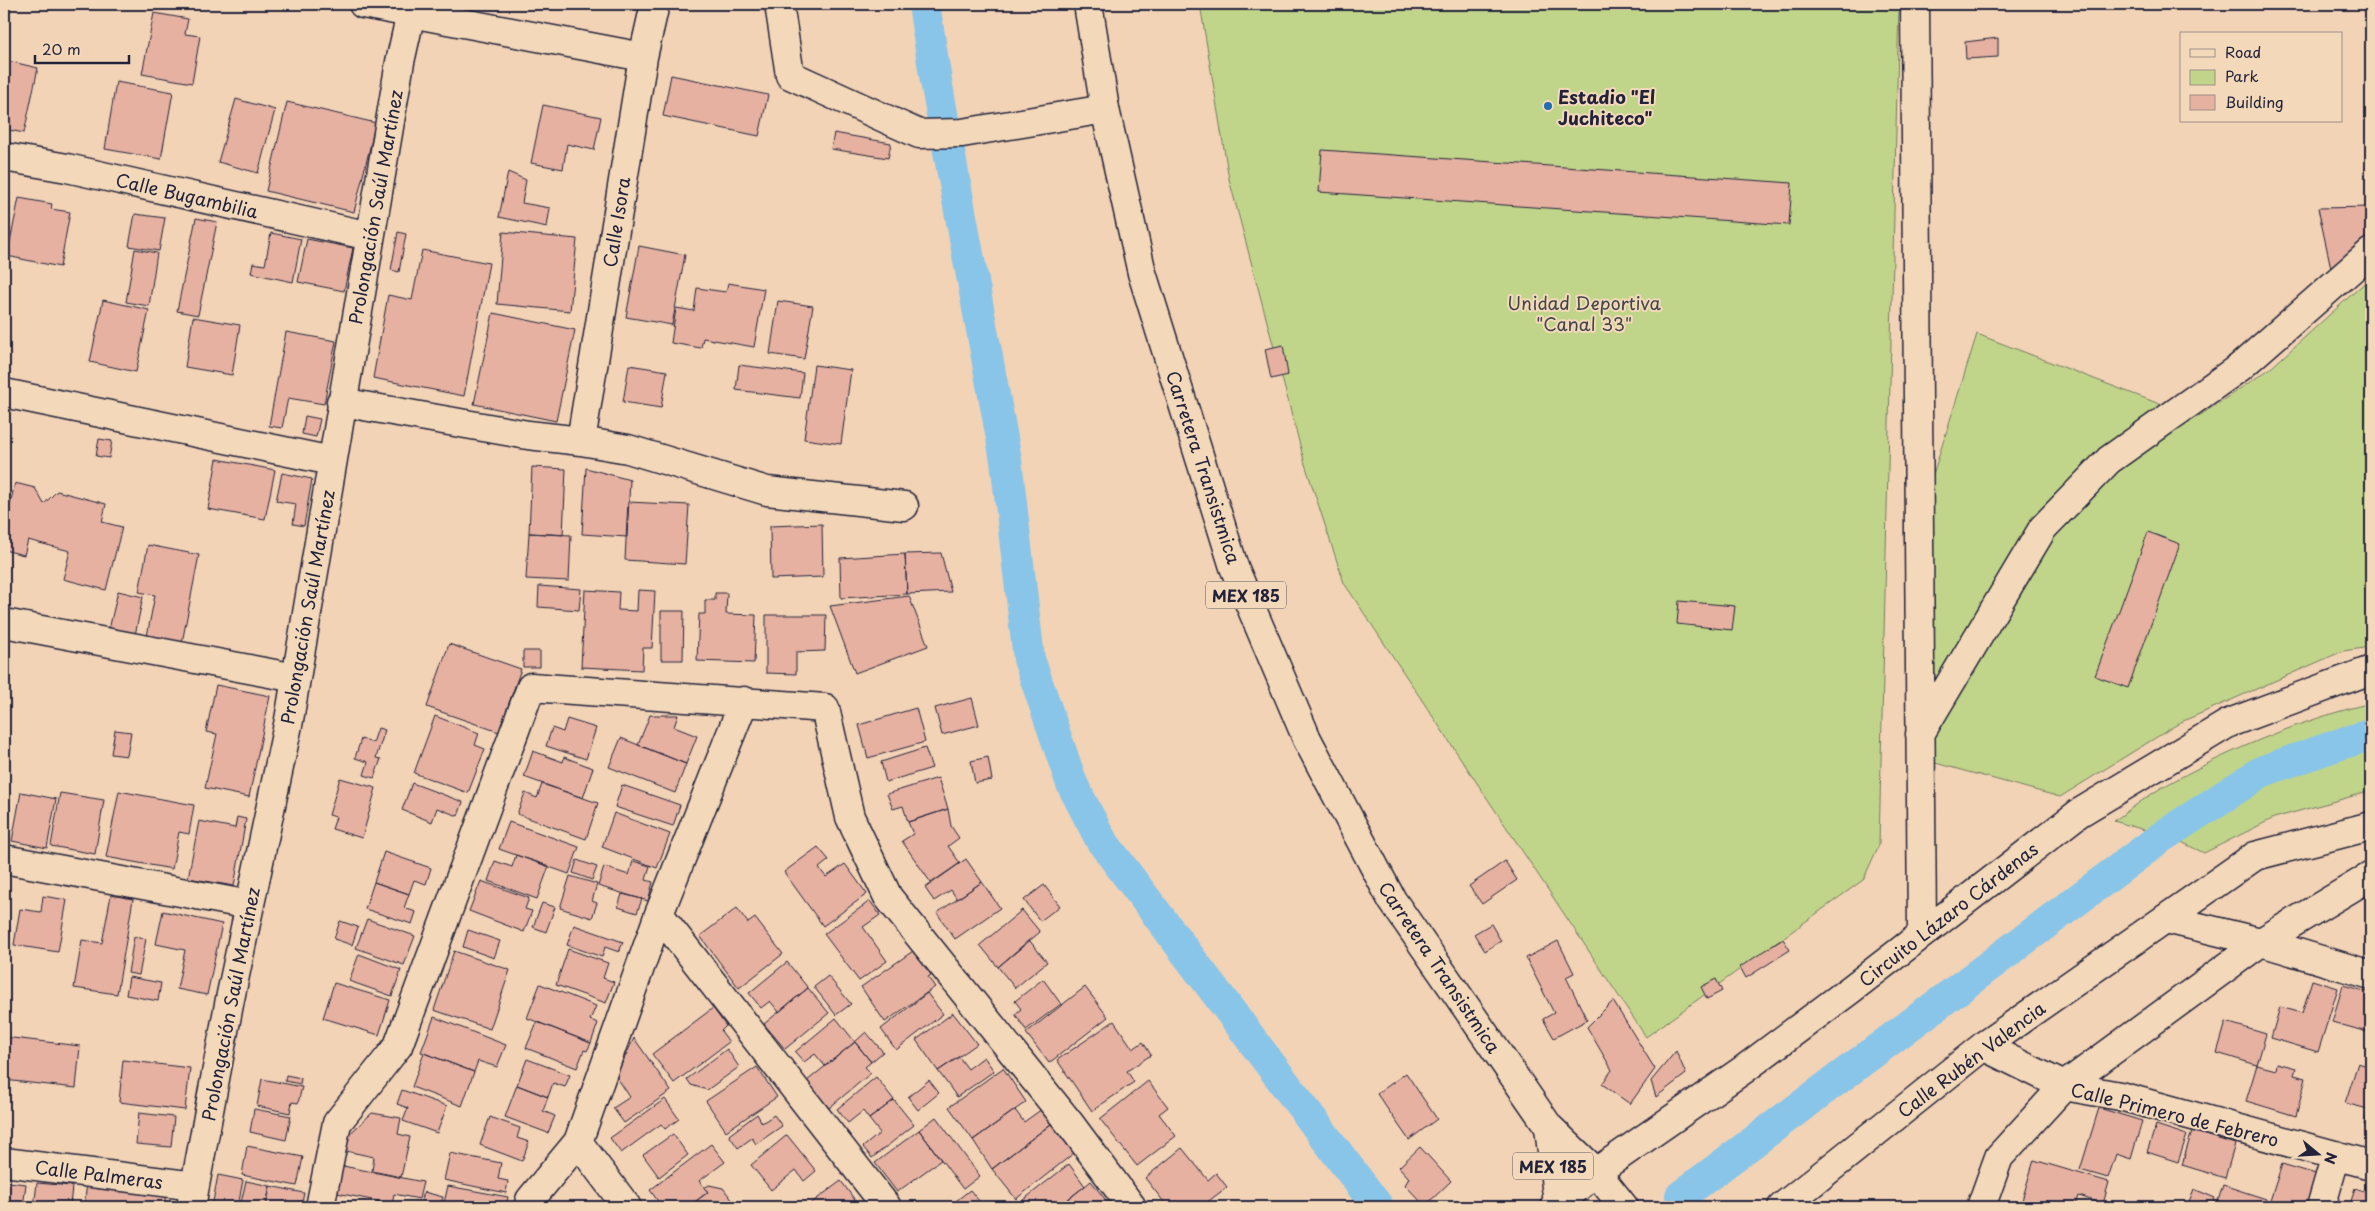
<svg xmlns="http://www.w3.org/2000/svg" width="2375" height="1211" viewBox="0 0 2375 1211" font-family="'Playpen Sans',sans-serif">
  <rect width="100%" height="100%" fill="#f3d3b6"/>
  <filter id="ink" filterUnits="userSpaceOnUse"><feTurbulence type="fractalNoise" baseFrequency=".02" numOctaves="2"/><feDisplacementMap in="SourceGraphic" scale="10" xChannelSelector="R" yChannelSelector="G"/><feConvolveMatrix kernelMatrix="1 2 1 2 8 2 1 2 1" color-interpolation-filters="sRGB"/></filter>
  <g filter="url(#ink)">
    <!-- green -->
    <path fill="#c1d58a" stroke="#727c62" d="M1200 4H1899L1879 845 1863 880 1646 1037 1344 583 1305 464 1229 179Z
      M2371 277V647L2343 651 2181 722 2060 797 1928 761 1911 545 1977 334 2196 418 2271 368Z
      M2371 703V729L2252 767 2151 832 2114 821C2129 810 2145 798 2161 788 2225 752 2300 720 2371 703Z
      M2371 746V791L2274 818 2204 853 2173 838 2266 783Z"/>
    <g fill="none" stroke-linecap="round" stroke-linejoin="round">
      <!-- canal -->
      <path stroke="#88c5e8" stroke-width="32" d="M924 4 936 81 1006 460 1029 659 1072 784 1101 840 1378 1207
        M1681 1196 2163 836 2263 771 2343 743 2371 735"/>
    </g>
    <!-- building -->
    <path fill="#e6b1a1" stroke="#22223b" d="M154 13 188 19 185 34 200 36 192 83 142 74Z
      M1998 38V57L1966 59 1965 42Z
      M4 60 38 68 24 133 4 129Z
      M671 75 768 95 759 136 663 116Z
      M116 82 173 92 161 159 105 149Z
      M236 99 275 110 258 173 218 162Z
      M287 102 376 123 354 212 266 191Z
      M543 105 601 117 594 150 567 144 563 169 531 163Z
      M834 133 891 143 888 158 831 149Z
      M1322 150 1792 183 1789 225 1319 192Z
      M508 172 526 180 522 203 550 208 547 227 499 217Z
      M19 198 52 204 51 209 70 212 60 267 7 256Z
      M2371 207V237L2331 268 2318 208Z
      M135 214 165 218 159 251 129 246Z
      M196 218 217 222 198 315 177 311Z
      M398 232 406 234 399 272 391 270Z
      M503 232 577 239 570 311 497 304Z
      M271 233 301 239 293 282 251 273 253 263 265 265Z
      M307 239 353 248 344 291 298 282Z
      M639 246 685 255 672 325 626 317Z
      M135 249 157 253 149 306 126 302Z
      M422 250 489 263 464 396 373 378 388 295 412 300Z
      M728 283 764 289 754 347 703 338 701 348 671 343 676 308 694 311 697 288 726 292Z
      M103 300 149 310 136 372 90 362Z
      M778 301 813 306 804 359 770 354Z
      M493 313 575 330 556 421 474 404Z
      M193 317 240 325 232 375 185 367Z
      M286 332 336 341 324 404 288 398 282 428 269 426Z
      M1283 345 1288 375 1271 379 1265 349Z
      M629 365 667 371 661 408 623 402Z
      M739 365 803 373 800 398 736 390Z
      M814 365 851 370 841 444 804 439Z
      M305 416 320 419 316 437 302 434Z
      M99 439 112 441 109 458 96 456Z
      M217 459 275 470 265 519 208 509Z
      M532 467 566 469 563 535 529 533Z
      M586 468 630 480 627 537 582 534Z
      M282 473 312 479 304 526 293 524 296 504 276 501Z
      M15 483 35 488 44 504 57 491 106 504 102 522 122 527 106 590 63 579 70 551 28 540 24 555 4 550V530Z
      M628 502 689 505 685 564 625 560Z
      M822 524 823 577 771 579 770 526Z
      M2148 532 2180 544 2128 688 2095 676Z
      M529 533 571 535 569 581 526 579Z
      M148 545 199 555 182 643 147 636 155 595 139 592Z
      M941 553 951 592 907 594 905 554Z
      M905 554 907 594 841 598 840 558Z
      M539 586 581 589 579 610 538 607Z
      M585 590 619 592 618 610 637 611 638 590 655 591 652 648H643L642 670 581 667Z
      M118 591 143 597 134 640 108 634Z
      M715 593H727L726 614 756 615 754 663 697 661 699 614H705V600H715Z
      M909 596 928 646 855 673 830 606Z
      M1679 601 1735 606 1732 630 1677 624Z
      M661 611H684L683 660H661Z
      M766 615H826L825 651 796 652V674L766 673Z
      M449 644 521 669 499 732 427 707Z
      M523 651H540V667H523Z
      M216 685 270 696 249 797 205 788 217 734 206 732Z
      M972 698 979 725 942 735 935 708Z
      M916 708 925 742 868 758 859 725Z
      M650 715H678L674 727 697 736 686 764 638 745Z
      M435 716 479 733 475 745 485 749 468 793 414 773Z
      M567 719 596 728 586 759 546 746 552 728 563 732Z
      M378 728 385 730 376 758 381 759 374 778 364 775 368 762 355 758 361 739 373 743Z
      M115 730 131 732 127 756 111 754Z
      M621 738 686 764 675 793 609 767Z
      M925 748 932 768 886 782 881 762Z
      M533 751 563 762 564 757 593 768 583 798 524 777Z
      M988 757 992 780 975 783 971 761Z
      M340 778 376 788 362 838 332 829 336 817 329 815Z
      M938 778 948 809 908 822 903 806 893 809 887 794Z
      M412 783 463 802 458 816 437 808 432 822 402 810Z
      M542 784 598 803 586 839 517 814 525 793 537 798Z
      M622 785 680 805 673 826 615 807Z
      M119 791 194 805 189 834 179 832 172 869 106 857Z
      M21 792 56 799 47 848 12 841Z
      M60 793 104 800 95 854 51 846Z
      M948 809 951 826 959 838 948 846 960 863 931 883 902 841 913 834 908 822Z
      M614 813 670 834 657 868 602 847Z
      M237 817 246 819 234 886 188 878 199 821 235 828Z
      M509 822 579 847 569 874 499 849Z
      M818 847 829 860 819 868 826 877 845 864 867 894 823 926 784 872Z
      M384 852 431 868 426 884 414 880 409 894 374 882Z
      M516 855 549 866 537 899 488 881 495 861 512 867Z
      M966 859 982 882 957 899 951 890 934 901 925 888Z
      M577 860 597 867 592 880 573 873Z
      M633 861 650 866 646 880 653 882 648 901 598 886 604 867 629 875Z
      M1505 861 1517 880 1482 904 1469 886Z
      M570 876 597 884 592 901 597 903 592 918 560 908Z
      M481 881 529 898 525 909 532 911 524 932 469 911Z
      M374 882 409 894 404 908 416 912 412 924 365 909Z
      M982 882 1000 908 955 939 937 913Z
      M1044 885 1060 906 1040 921 1024 900Z
      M622 894 642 899 637 913 618 907Z
      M111 895 133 899 117 994 74 988 82 940 102 943Z
      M43 896 67 900 58 952 14 945 20 909 41 912Z
      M870 901 880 915 863 927 887 961 859 981 824 934Z
      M542 903 555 907 546 932 533 927Z
      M737 908 748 923 755 918 783 954 739 988 700 936Z
      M1022 910 1040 932 998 967 980 945Z
      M163 911 222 924 207 995 177 989 185 950 156 944Z
      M367 919 415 936 404 965 356 948Z
      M340 921 358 927 352 945 334 939Z
      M1491 924 1501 941 1485 951 1474 934Z
      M574 925 623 942 619 952 605 947 602 957 567 945Z
      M468 930 500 941 494 958 463 947Z
      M134 937 146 939 139 975 128 973Z
      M1783 939 1790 950 1746 978 1740 967Z
      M1029 940 1047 962 1015 988 998 967Z
      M1558 941 1574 973 1566 977 1587 1020 1554 1038 1543 1019 1554 1013 1526 958Z
      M568 949 608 963 603 978 614 982 606 1003 556 985Z
      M916 949 933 974 928 977 935 987 885 1022 861 987Z
      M454 951 510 970 490 1029 434 1010Z
      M359 954 401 970 392 996 349 981Z
      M787 962 808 988 779 1012 770 1001 761 1008 749 993Z
      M828 976 851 1004 836 1015 814 987Z
      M129 977 161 983 158 1001 126 995Z
      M1043 979 1061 1004 1026 1030 1015 1014 1021 1009 1015 1001Z
      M1716 979 1722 991 1707 999 1701 987Z
      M2312 980 2338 988 2318 1052 2271 1038 2280 1007 2302 1013Z
      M334 983 390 1000 379 1035 323 1018Z
      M540 984 596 1006 590 1020 598 1023 591 1043 527 1018Z
      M2343 985 2371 993V1016L2367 1032 2332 1022Z
      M1085 987 1108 1017 1049 1063 1026 1033Z
      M808 988 829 1013 785 1049 764 1024Z
      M927 993 943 1014 896 1050 881 1029Z
      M1613 1001 1655 1069 1630 1104 1602 1084 1612 1070 1587 1027Z
      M713 1008 726 1026 721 1031 729 1042 674 1083 652 1054Z
      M953 1013 977 1044 938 1071 916 1040Z
      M434 1017 506 1045 497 1067 478 1061 474 1072 421 1052Z
      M836 1018 855 1042 825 1066 815 1054 804 1062 795 1052Z
      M1114 1021 1133 1049 1143 1042 1151 1055 1127 1071 1134 1082 1092 1111 1057 1060Z
      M537 1022 591 1043 587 1051 584 1050 577 1068 526 1048Z
      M2226 1022 2266 1034 2257 1065 2217 1053Z
      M866 1032 883 1052 871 1062 855 1042Z
      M4 1037 80 1046 76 1088 4 1080Z
      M634 1038 671 1091 624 1123 613 1108 630 1097 616 1076Z
      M855 1042 871 1062 865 1067 871 1073 829 1108 807 1081Z
      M727 1049 739 1067 707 1090 691 1085 687 1079Z
      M1676 1051 1686 1074 1656 1097 1651 1081Z
      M424 1053 474 1072 462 1106 412 1087Z
      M959 1057 968 1069 984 1057 994 1071 957 1097 938 1071Z
      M527 1059 570 1075 565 1087 553 1083 548 1097 517 1085Z
      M123 1060 190 1068 185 1110 119 1102Z
      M2277 1063 2296 1068 2294 1075 2306 1078 2296 1116 2246 1101 2257 1065 2276 1070Z
      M2358 1063 2371 1067V1128L2364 1125 2368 1109 2345 1103Z
      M757 1067 777 1097 726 1131 706 1101Z
      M1003 1068 1026 1102 973 1140 949 1107Z
      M1406 1073 1437 1119 1409 1140 1377 1094Z
      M286 1075 301 1078 300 1084 285 1081Z
      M876 1077 894 1100 869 1119 863 1111 848 1123 837 1109Z
      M262 1079 302 1087 298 1103 292 1102 290 1113 257 1106Z
      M929 1080 939 1093 918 1110 908 1097Z
      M1148 1081 1168 1107 1159 1114 1176 1136 1137 1166 1100 1119Z
      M517 1085 548 1097 543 1111 555 1116 548 1133 505 1117Z
      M402 1090 447 1106 437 1133 403 1121 408 1108 397 1104Z
      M665 1099 679 1119 665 1129 661 1124 621 1153 610 1138Z
      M894 1100 914 1125 872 1158 863 1147 880 1133 869 1119Z
      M2099 1108 2142 1121 2131 1159 2116 1154 2108 1178 2080 1170Z
      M254 1109 291 1116 286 1140 250 1132Z
      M1042 1109 1051 1124 992 1169 973 1140 1015 1110 1024 1122Z
      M139 1113 174 1117 171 1147 136 1144Z
      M372 1113 401 1118 398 1134 410 1137 401 1177 372 1171 374 1157 341 1150 342 1141Z
      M757 1114 762 1123 774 1115 782 1126 756 1144 752 1138 738 1148 729 1135Z
      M490 1117 520 1128 517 1138 529 1142 522 1161 480 1145Z
      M936 1117 980 1176 963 1189 919 1130Z
      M1051 1124 1074 1153 1016 1199 992 1169Z
      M2156 1125 2187 1135 2178 1162 2147 1152Z
      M919 1130 941 1160 897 1192 875 1163Z
      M2192 1131 2235 1144 2225 1178 2182 1165Z
      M673 1134 688 1155 659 1177 643 1155Z
      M787 1135 816 1171 804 1181 796 1170 771 1190 751 1165Z
      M711 1144 725 1162 699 1181 708 1192 688 1207H662L650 1190Z
      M247 1146 303 1157 297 1186 242 1175Z
      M1420 1147 1451 1181 1425 1206 1405 1185 1409 1178 1399 1167Z
      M1182 1148 1208 1180 1216 1173 1227 1187 1201 1207H1168L1145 1178Z
      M450 1153 501 1163 498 1179 508 1181 506 1193 444 1180Z
      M2034 1160 2109 1182 2103 1204 2079 1196 2075 1207H2020Z
      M1069 1164 1085 1186 1058 1207H1027L1022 1201Z
      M2282 1164 2326 1177 2317 1207H2268Z
      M343 1166 423 1182 419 1199 394 1194 392 1204 337 1193Z
      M218 1175 243 1180 238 1207H212Z
      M246 1181 270 1186 266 1207H240Z
      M841 1181 860 1207H806Z
      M1091 1181 1111 1207H1058L1085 1186Z
      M8 1182 26 1184 23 1207H6Z
      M37 1183 72 1186 70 1207H34Z
      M87 1183 166 1194 164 1207H84Z
      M709 1185 723 1188 733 1201 725 1207H688L708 1192 704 1188Z
      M2223 1185 2266 1199 2264 1207H2216Z
      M270 1186 304 1193 301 1207H266Z
      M448 1186 508 1197 506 1207H443Z
      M2194 1189 2215 1198 2211 1207H2187Z
      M2355 1189 2371 1194V1207H2349Z
      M970 1190 984 1207H948Z
      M424 1192 443 1197 440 1207H420Z"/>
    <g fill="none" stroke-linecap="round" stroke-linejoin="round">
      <!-- street casing -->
      <g stroke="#22223b" stroke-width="31">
        <path id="street" d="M363 4 643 57
          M779 4 790 75 919 134 962 133 1105 109
          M1915 4 1922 933
          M4 157 67 168 370 236
          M4 393 332 461
          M341 402 528 435 581 441 628 449 767 491 904 506
          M581 441 643 57 655 4
          M4 623 296 678
          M1920 734 2043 528 2109 460 2240 367 2371 252
          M4 859 250 905
          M659 914 887 1207
          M2166 919 2261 942 2371 975
          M1986 1044 1993 1051 2064 1086 2120 1096 2371 1165
          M578 1142 627 1207
          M4 1162 195 1186
          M191 1207 230 999 289 720 400 62 413 4
          M320 1207 337 1123 398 1046 531 687 825 708 850 817 888 897 1071 1125 1132 1207
          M528 1207 530 1200 578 1142 659 914 744 701
          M1981 1207 1999 1157 2064 1086 2261 942 2371 876
          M2321 1207 2336 1155"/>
      </g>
      <!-- secondary casing -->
      <g stroke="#22223b" stroke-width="31">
        <path id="secondary" d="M1554 1207 1596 1172 1743 1070 1850 990 2079 813 2229 723 2371 670
          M1782 1207 1986 1044 2255 856 2371 826"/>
      </g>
      <!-- primary casing -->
      <g stroke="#22223b" stroke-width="31">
        <path id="primary" d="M1088 4 1105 109 1142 273 1234 567 1307 739 1392 900 1549 1127 1596 1172 1624 1207
          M1549 1127 1558 1204 1560 1207"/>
      </g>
      <!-- street -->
      <use href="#street" stroke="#f3d9ba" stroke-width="28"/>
      <!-- secondary -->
      <use href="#secondary" stroke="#f3d9ba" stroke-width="28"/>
      <!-- primary -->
      <use href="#primary" stroke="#f3d9ba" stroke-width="28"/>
    </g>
  </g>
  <!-- markers -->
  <circle fill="#1f6fb2" stroke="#f3d9ba" stroke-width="2" cx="1548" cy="106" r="5"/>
  <g text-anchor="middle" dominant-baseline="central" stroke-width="4" stroke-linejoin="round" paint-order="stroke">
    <!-- shield labels -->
    <g fill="#f3d9ba" stroke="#615961" stroke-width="1">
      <rect x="1206" y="581.5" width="80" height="27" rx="4"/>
      <rect x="1513" y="1152.5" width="80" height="27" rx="4"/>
    </g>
    <g font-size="16" font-weight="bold" fill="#22223b">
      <text x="1246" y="595">MEX 185</text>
      <text x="1553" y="1166">MEX 185</text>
    </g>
    <!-- poi labels -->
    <g font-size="18" font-weight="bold" fill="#22223b" stroke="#f3d9ba" text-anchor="start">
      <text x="1558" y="96">Estadio "El<tspan x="1558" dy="21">Juchiteco"</tspan></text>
    </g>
    <!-- street labels -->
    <g font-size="18" fill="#22223b" stroke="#f3d9ba">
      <text transform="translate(187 195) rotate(13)">Calle Bugambilia</text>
      <text transform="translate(375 207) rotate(-80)">Prolongación Saúl Martínez</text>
      <text transform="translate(616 222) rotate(-81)">Calle Isora</text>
      <text transform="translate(1204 467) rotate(72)">Carretera Transistmica</text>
      <text transform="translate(307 607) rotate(-80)">Prolongación Saúl Martínez</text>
      <text transform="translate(1948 914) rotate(-38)">Circuito Lázaro Cárdenas</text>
      <text transform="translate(1440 967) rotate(56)">Carretera Transistmica</text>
      <text transform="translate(230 1004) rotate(-79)">Prolongación Saúl Martínez</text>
      <text transform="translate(1971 1059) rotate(-37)">Calle Rubén Valencia</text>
      <text transform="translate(2175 1114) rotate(14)">Calle Primero de Febrero</text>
      <text transform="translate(99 1174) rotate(7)">Calle Palmeras</text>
    </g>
    <!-- park labels -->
    <g font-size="18" fill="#42464b" stroke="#f3d9ba">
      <text x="1584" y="302">Unidad Deportiva<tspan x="1584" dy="21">"Canal 33"</tspan></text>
    </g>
  </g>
  <!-- margin -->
  <rect width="2375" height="1211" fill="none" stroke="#f3d9ba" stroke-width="20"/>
  <rect x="10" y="10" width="2355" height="1191" fill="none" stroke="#22223b" stroke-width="2" filter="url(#ink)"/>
  <!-- legend -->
  <rect x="2180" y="32" width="162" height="90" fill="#f3d9ba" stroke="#9f9087"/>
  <rect x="2190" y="49" width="25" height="8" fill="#f3d9ba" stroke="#9f9087"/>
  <text x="2225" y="58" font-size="15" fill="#22223b">Road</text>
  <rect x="2190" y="70" width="25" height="15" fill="#c1d58a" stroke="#9f9087"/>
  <text x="2225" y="82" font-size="15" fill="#22223b">Park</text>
  <rect x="2190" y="95" width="25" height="15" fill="#e6b1a1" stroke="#9f9087"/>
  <text x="2225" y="108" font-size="15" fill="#22223b">Building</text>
  <!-- north arrow -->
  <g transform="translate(2318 1154) rotate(108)" stroke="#f3d9ba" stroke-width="4" paint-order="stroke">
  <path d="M0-4L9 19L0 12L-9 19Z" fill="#22223b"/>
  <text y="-8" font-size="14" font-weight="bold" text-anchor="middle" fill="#22223b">N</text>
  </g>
  <!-- scale -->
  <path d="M35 55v8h94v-8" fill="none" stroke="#22223b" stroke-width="2.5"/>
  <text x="42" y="55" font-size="15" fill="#22223b" stroke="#f3d9ba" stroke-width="4" paint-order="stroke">20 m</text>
</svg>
